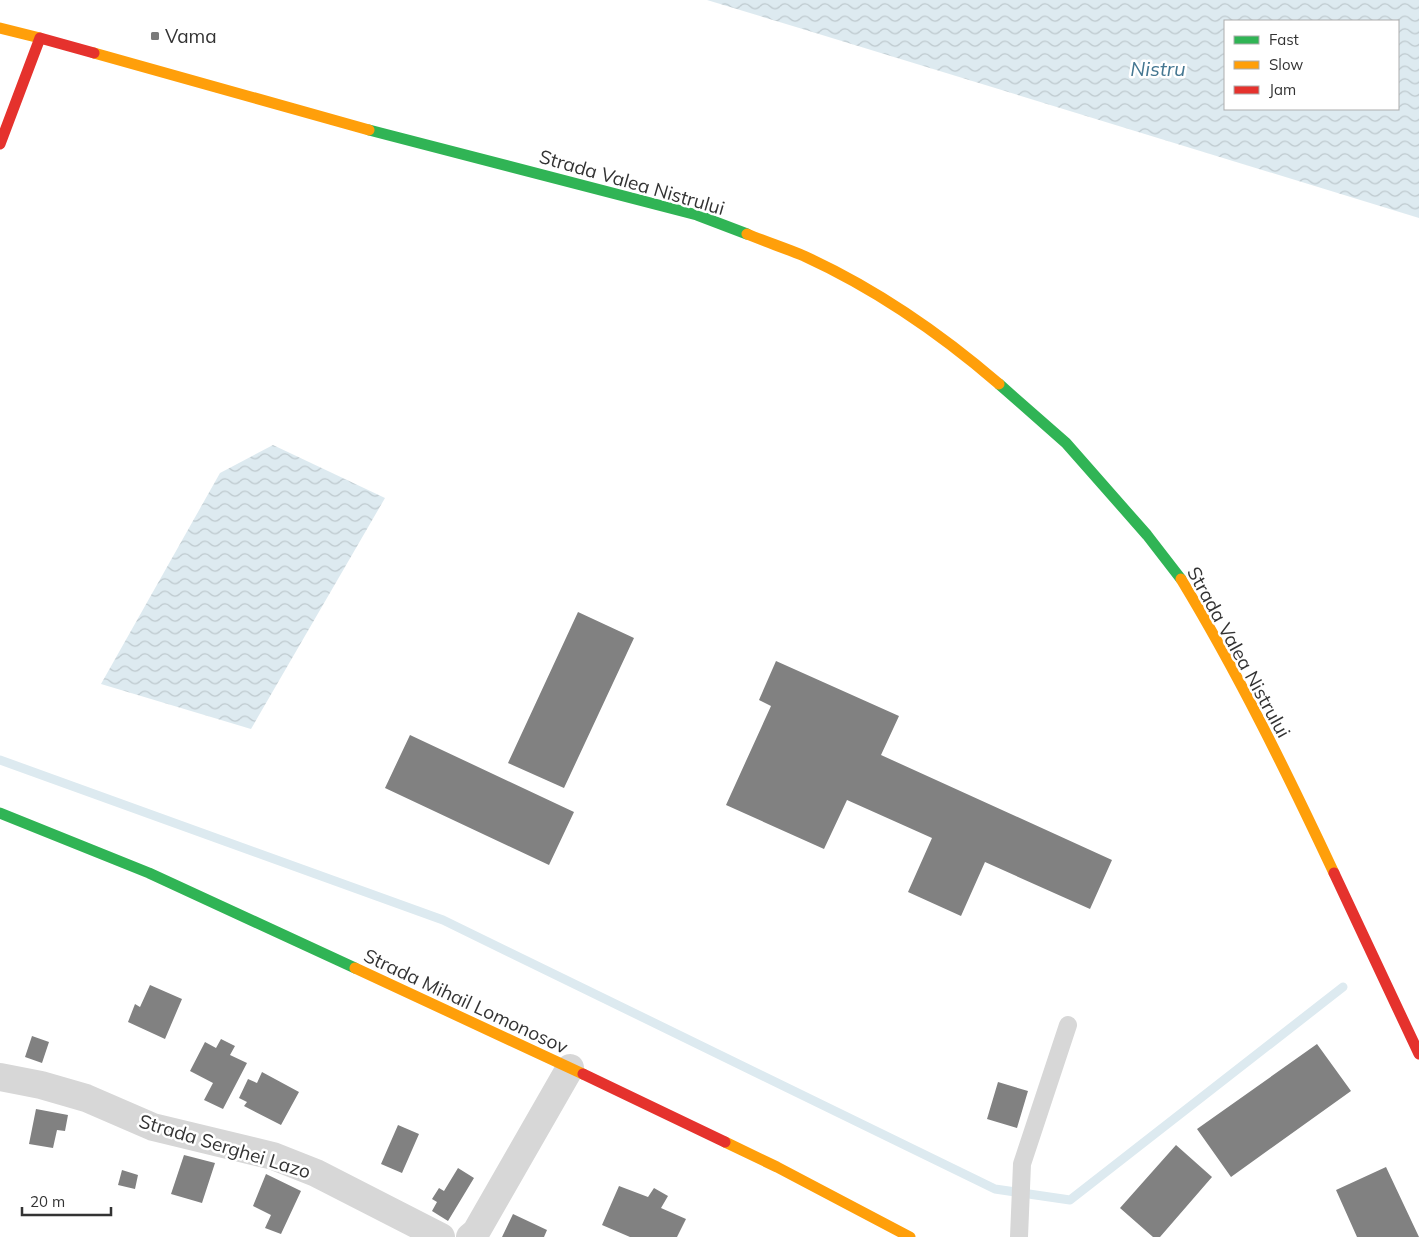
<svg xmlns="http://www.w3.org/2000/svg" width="1419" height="1237" viewBox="0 0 1419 1237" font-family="Mulish,sans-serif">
  <defs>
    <pattern id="water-waves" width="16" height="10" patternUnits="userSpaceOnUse" patternTransform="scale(1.25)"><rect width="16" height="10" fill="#ddeaf0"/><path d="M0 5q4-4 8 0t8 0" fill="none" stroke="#bec9ce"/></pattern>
  </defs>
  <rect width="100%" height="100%" fill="#fff"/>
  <!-- water -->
  <path fill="url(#water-waves)" fill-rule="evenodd" d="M707 0H1419V218L796 27ZM1398 21V109H1225V21Z
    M273 445 385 498 251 729 101 684 220 473Z"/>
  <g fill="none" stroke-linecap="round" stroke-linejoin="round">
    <!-- stream -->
    <path stroke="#ddeaf0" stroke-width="9" d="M0 760 443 920 995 1189 1070 1200 1343 987"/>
  </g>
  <!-- building -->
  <path fill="#818181" d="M578 612 634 638 564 788 508 763Z
    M776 661 899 716 881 755 1112 860 1090 909 985 862 961 916 908 892 932 838 847 800 824 849 726 805 771 706 759 700Z
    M410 735 574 812 549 865 385 788Z
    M150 985 182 999 165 1039 128 1022 135 1004 140 1007Z
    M32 1036 49 1042 42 1063 25 1057Z
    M221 1039 235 1046 230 1055 247 1063 223 1109 204 1100 213 1083 190 1071 205 1042 216 1048Z
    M1317 1044 1351 1091 1231 1177 1197 1129Z
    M262 1072 299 1092 281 1125 244 1106 247 1102 239 1098 248 1079 257 1083Z
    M998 1082 1028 1091 1017 1128 987 1119Z
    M36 1109 68 1115 65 1131 57 1130 53 1148 29 1144Z
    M398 1125 419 1134 402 1173 381 1164Z
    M1176 1145 1212 1177 1160 1237H1153L1120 1208Z
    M184 1155 215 1163 202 1203 171 1194Z
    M1386 1167 1419 1237H1357L1336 1190Z
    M458 1168 474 1178 448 1221 432 1211 437 1202 432 1199 439 1188 444 1191Z
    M122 1170 138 1175 135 1189 118 1185Z
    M266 1174 301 1191 281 1234 265 1228 271 1215 253 1206Z
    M619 1186 648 1197 654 1188 668 1196 661 1208 686 1219 677 1237H630L602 1225Z
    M513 1214 547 1230 544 1237H502Z"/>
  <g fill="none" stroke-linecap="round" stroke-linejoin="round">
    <!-- lane -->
    <path stroke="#d7d7d7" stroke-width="18" d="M1019 1237 1022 1164 1068 1025"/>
    <!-- street -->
    <path stroke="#d7d7d7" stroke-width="28" d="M0 1077 41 1085 86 1098 153 1127 273 1156 316 1173 441 1237
      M470 1237 476 1232 570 1068"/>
    <!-- fast -->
    <path stroke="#30b455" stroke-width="11" d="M369 130 697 215 747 234
      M999 384 1066 443 1147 535 1181 579
      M0 813 149 873 355 968"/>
    <!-- slow -->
    <path stroke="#ff9f0a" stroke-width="11" d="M0 28 40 38
      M94 53 369 130
      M747 234C766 242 785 248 804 256 874 288 941 334 999 384
      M1181 579C1238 673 1287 773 1334 873
      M355 968 583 1074
      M725 1142 777 1167 910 1237"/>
    <!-- jam -->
    <path stroke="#e5322d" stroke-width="11" d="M0 144 40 38 94 53
      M1334 873 1419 1054
      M583 1074 725 1142"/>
  </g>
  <!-- markers -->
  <rect fill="#7a7a7a" stroke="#fff" stroke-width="2" x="150" y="31" width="10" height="10" rx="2.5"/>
  <g text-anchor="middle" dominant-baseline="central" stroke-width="5" stroke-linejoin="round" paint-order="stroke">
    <!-- poi labels -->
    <g font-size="19" fill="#333" stroke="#fff" text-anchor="start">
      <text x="165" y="36">Vama</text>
    </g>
    <!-- street labels -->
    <g font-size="19" fill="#333" stroke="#fff">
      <text transform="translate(632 182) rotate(16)">Strada Valea Nistrului</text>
      <text transform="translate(1239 652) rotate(61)">Strada Valea Nistrului</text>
      <text transform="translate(466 1001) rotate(25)">Strada Mihail Lomonosov</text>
      <text transform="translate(225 1146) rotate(17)">Strada Serghei Lazo</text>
    </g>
    <!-- water labels -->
    <g font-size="20" font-style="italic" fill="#457791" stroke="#fff">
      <text x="1158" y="68">Nistru</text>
    </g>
  </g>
  <!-- legend -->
  <rect x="1224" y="20" width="175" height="90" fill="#ffffff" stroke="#adadad"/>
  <rect x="1234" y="36" width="25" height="8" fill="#30b455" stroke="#adadad"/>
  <text x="1269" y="45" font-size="15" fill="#333333">Fast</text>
  <rect x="1234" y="61" width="25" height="8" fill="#ff9f0a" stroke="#adadad"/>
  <text x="1269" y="70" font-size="15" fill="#333333">Slow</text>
  <rect x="1234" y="86" width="25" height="8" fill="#e5322d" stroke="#adadad"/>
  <text x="1269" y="95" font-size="15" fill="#333333">Jam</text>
  <!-- scale -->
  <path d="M22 1207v8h89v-8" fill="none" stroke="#333333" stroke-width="2.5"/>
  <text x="30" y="1207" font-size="15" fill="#333333" stroke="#ffffff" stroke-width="4" paint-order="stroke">20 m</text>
</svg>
